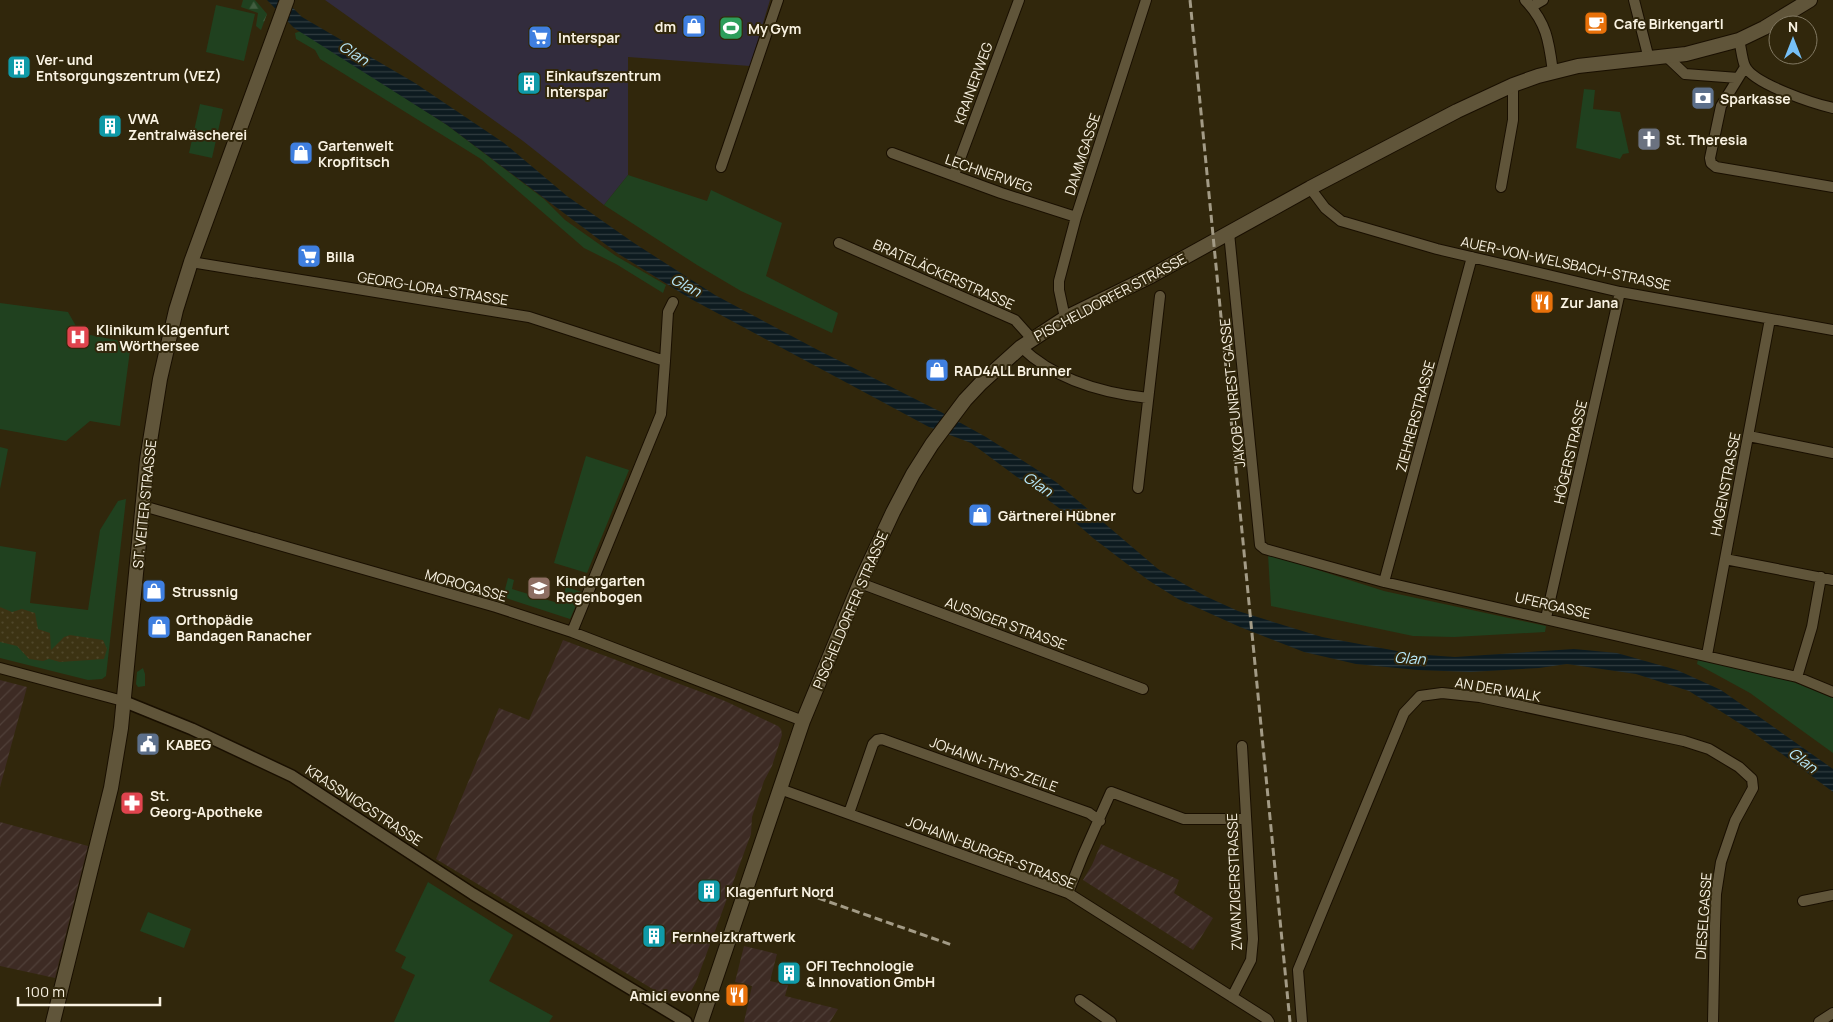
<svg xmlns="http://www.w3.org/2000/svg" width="1833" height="1022" viewBox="0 0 1833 1022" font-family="Manrope,sans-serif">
  <defs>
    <pattern id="industrial-furrows" width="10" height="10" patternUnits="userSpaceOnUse" patternTransform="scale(1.25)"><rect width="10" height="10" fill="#3d2b24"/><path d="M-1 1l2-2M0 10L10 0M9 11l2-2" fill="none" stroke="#504039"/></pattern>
    <pattern id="forest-firs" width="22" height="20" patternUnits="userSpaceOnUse" patternTransform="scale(1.25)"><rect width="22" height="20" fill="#20411f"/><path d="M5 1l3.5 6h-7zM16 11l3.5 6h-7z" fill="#415d3f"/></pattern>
    <pattern id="sand-dots" width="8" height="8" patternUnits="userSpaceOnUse" patternTransform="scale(1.25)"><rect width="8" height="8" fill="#3c3313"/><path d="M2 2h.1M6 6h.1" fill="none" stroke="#4f472a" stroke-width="1.8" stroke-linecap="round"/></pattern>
    <pattern id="water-rules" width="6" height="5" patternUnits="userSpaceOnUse" patternTransform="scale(1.25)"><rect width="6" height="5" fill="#0d1b20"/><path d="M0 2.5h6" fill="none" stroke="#313d40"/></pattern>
  </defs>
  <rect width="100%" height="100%" fill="#31270c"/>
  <!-- commercial -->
  <path fill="#322c3d" d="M325 0H770L750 66 628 57V175L604 205 523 141Z"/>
  <!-- industrial -->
  <path fill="url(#industrial-furrows)" d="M563 640 725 701 778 726 781 729 782 735 772 766 764 781 752 817 751 834 696 982 690 993 683 997 676 999 661 994 436 859 499 708 529 720Z
    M0 680 27 687 0 787Z
    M0 822 88 846 55 978 0 966Z
    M1101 844 1179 880 1174 893 1213 918 1193 950 1083 880 1092 865Z
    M744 946 777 954 770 981 788 985 785 996 838 1009 830 1022H744L752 986 735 982Z"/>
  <!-- green -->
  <path fill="#20411f" d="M216 5 255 14 244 61 206 52Z
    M301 31 447 125 544 199 565 220 616 256 666 285 663 293 616 264 584 248 481 159 320 59 315 50 296 39 295 33Z
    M1584 89 1595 90 1593 109 1620 112 1629 153 1623 154 1620 159 1576 148Z
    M200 104 223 109 212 158 189 153Z
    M628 175 707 201 711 190 782 223 766 276 838 313 832 333 741 291 697 265 604 205Z
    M0 303 68 312 80 333 131 343 120 426 90 421 66 441 0 429Z
    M0 447 8 449 0 489Z
    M586 456 629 470 587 573 554 563Z
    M126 499 106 676 102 679 88 680 0 658V546L36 552 30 603 88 610 100 530 118 501Z
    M1268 554 1384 591 1546 626 1545 632 1454 637 1413 636 1271 606Z
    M508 578 514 580 512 589 561 604 566 587 582 592 570 619 503 597Z
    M1698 659 1791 681 1833 698V753L1750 693 1697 664Z
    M143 668 145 674V686L138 687 136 684 137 672Z
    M428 882 513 935 489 981 553 1016 549 1022H394L415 975 401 968 406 957 395 951Z
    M148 912 191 929 184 948 140 931Z"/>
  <!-- forest -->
  <path fill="url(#forest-firs)" d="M243 0H255L267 14 261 30 256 26 258 13 241 7Z"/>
  <!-- sand -->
  <path fill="url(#sand-dots)" d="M0 607 12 612 22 609 35 613 38 629 50 633 51 650 64 637 70 635 103 640 107 649 104 659 60 662 49 659 43 661 29 659 17 646 0 642Z"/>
  <!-- water -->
  <path fill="url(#water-rules)" d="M267 0H285L302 17 415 83 504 143 567 196 634 243 715 295 816 349 941 412 986 437 1056 482 1158 569 1205 596 1238 611 1322 637 1413 654 1455 657 1574 649 1617 653 1677 670 1721 690 1833 769V792L1750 730 1689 691 1636 674 1567 664 1539 668 1470 672 1418 670 1356 664 1304 652 1240 627 1178 599 1148 580 1093 538 1059 508 971 443 929 427 691 299 617 253 447 125 294 28Z"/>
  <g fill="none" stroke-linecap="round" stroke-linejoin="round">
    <!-- minor casing -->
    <g stroke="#190f00" stroke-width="12">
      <path id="minor" d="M1525 0C1547 23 1549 42 1553 72
        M1634 0 1649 59
        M1531 7 1543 0
        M1739 40C1741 47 1742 60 1745 66 1753 84 1815 104 1833 108
        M1667 57 1685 74 1738 78
        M1745 67 1721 106 1710 158 1711 163 1716 167 1833 187
        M892 153 1001 193 1076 217
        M721 167 778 0
        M954 175 1019 0
        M1501 187 1513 120V85
        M1310 188 1325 208 1341 221 1437 249 1620 292 1833 330
        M1229 233 1260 545 1265 549 1384 582 1797 677 1833 692
        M839 243 1015 320 1032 339
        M191 262 529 317 665 361 661 414 572 632
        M1065 318 1059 290V281L1076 217 1146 0
        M1021 347C1055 380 1102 393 1148 398
        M665 361 668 312 673 302
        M1749 436 1833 453
        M1138 488 1160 296
        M143 506 496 607 572 632 803 721
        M1725 559 1833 580
        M1384 582 1472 257
        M860 583 1143 689
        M1546 618 1620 292
        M1707 655 1770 319
        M0 668 123 701
        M1797 677 1812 627 1821 577
        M780 789 1068 893 1267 1019 1269 1022
        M849 813 873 744 877 740 882 739 1089 813 1100 821
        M1068 893 1083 855 1111 792 1184 819H1245
        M1803 901 1833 895
        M1232 997 1251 960 1253 939 1242 746
        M1080 1000 1111 1022
        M1302 1022 1298 970 1404 713 1420 696 1442 693 1480 697 1684 741 1709 749 1739 767 1752 779 1753 788 1735 821 1721 862 1716 894 1715 926 1713 1022
        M1819 1022 1833 1013"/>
    </g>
    <!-- tertiary casing -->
    <g stroke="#190f00" stroke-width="14">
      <path id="tertiary" d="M123 701 192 729 292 776 473 894 686 1022"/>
    </g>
    <!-- secondary casing -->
    <g stroke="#190f00" stroke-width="16">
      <path id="secondary" d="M53 1022 111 788 121 728 147 460 160 379 176 310 191 262 287 0
        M701 1022 803 721 860 583 893 512 913 474 932 444 965 400 981 383 1021 347 1065 318 1151 276 1310 188 1457 111 1513 85 1538 76 1578 66 1686 54 1739 40 1764 28 1810 0"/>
    </g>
    <!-- minor -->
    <use href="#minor" stroke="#60553a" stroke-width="10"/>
    <!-- tertiary -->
    <use href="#tertiary" stroke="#60553a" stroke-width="11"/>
    <!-- secondary -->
    <use href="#secondary" stroke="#60553a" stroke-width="14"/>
    <!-- rail -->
    <path stroke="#a39b86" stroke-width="3" stroke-dasharray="8 4" stroke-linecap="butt" d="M1190 0 1290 1022
      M818 898 952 945"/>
  </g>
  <!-- icons -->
  <defs>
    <g id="cafe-square" transform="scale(1.25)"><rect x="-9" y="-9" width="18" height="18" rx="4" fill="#e8710a" stroke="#31270c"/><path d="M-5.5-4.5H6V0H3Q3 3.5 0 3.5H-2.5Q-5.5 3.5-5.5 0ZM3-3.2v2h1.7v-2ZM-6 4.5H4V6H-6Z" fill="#fff"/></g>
    <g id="shop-square" transform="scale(1.25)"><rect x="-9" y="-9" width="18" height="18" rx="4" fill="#3f7fe0" stroke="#31270c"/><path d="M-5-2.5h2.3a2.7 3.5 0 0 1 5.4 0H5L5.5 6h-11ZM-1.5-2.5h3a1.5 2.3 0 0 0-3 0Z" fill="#fff"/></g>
    <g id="stadium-square" transform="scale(1.25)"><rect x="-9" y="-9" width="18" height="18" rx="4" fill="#2e9e5b" stroke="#31270c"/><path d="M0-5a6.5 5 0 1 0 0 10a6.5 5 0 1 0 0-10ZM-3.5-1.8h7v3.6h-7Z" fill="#fff"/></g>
    <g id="supermarket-square" transform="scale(1.25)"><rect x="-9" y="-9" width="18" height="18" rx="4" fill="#3f7fe0" stroke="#31270c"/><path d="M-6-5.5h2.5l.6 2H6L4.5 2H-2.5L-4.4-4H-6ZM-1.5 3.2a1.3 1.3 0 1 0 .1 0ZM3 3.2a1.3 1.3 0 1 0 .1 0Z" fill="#fff"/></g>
    <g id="building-square" transform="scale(1.25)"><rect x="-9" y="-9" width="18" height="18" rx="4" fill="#0f9aa8" stroke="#31270c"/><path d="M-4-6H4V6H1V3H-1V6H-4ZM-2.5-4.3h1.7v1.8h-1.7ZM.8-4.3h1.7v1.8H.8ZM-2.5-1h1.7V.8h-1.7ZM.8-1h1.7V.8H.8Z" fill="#fff"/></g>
    <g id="bank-square" transform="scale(1.25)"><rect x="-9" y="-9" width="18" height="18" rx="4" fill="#5c6f8a" stroke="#31270c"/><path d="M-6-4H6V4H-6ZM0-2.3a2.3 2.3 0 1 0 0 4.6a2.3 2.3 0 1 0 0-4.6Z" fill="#fff"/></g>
    <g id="church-square" transform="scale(1.25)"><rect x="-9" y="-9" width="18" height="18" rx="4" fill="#6b7280" stroke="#31270c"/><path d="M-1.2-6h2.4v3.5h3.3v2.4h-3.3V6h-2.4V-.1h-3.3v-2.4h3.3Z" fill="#fff"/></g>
    <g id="restaurant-square" transform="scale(1.25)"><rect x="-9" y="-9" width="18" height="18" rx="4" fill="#e8710a" stroke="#31270c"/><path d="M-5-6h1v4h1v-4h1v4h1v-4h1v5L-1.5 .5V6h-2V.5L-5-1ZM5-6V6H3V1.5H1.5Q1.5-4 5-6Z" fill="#fff"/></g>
    <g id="hospital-square" transform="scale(1.25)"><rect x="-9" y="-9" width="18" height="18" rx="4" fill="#e0444e" stroke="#31270c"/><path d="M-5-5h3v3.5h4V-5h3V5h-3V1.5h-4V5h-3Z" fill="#fff"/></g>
    <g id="school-square" transform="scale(1.25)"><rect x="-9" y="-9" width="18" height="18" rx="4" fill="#8d6e63" stroke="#31270c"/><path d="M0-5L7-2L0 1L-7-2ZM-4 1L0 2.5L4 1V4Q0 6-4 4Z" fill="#fff"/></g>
    <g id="civic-square" transform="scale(1.25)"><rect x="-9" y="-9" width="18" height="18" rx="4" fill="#5c6f8a" stroke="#31270c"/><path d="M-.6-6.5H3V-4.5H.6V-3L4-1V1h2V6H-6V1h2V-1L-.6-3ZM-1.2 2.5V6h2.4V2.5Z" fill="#fff"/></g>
    <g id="pharmacy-square" transform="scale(1.25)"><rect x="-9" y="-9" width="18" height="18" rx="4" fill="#e0444e" stroke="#31270c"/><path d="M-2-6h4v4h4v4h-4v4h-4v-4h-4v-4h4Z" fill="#fff"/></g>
  </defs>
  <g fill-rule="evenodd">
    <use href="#cafe-square" x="1596" y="23"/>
    <use href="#shop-square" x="694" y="26"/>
    <use href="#stadium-square" x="731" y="28"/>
    <use href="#supermarket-square" x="540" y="37"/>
    <use href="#building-square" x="19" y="67"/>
    <use href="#building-square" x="529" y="83"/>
    <use href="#bank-square" x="1703" y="98"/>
    <use href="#building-square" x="110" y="126"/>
    <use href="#church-square" x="1649" y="139"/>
    <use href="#shop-square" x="301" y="153"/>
    <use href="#supermarket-square" x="309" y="256"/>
    <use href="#restaurant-square" x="1542" y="302"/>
    <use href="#hospital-square" x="78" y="337"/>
    <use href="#shop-square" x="937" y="370"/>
    <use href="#shop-square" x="980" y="515"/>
    <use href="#school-square" x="539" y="588"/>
    <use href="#shop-square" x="154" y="591"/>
    <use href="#shop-square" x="159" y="627"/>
    <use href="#civic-square" x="148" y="744"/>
    <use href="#pharmacy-square" x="132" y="803"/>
    <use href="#building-square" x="709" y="891"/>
    <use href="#building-square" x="654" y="936"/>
    <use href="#building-square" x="789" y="973"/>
    <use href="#restaurant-square" x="737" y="995"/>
  </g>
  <g text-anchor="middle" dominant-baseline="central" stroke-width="4" stroke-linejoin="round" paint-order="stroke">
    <!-- poi labels -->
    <g font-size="14" font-weight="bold" fill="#f9f2e2" stroke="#31270c" text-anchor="start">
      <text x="1614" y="23">Cafe Birkengartl</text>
      <text x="676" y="26" text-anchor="end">dm</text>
      <text x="748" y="28">My Gym</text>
      <text x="558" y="37">Interspar</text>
      <text x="36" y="59">Ver- und<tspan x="36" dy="16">Entsorgungszentrum (VEZ)</tspan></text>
      <text x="546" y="75">Einkaufszentrum<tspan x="546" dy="16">Interspar</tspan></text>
      <text x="1720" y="98">Sparkasse</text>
      <text x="128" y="118">VWA<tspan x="128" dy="16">Zentralwäscherei</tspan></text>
      <text x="1666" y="139">St. Theresia</text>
      <text x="318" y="145">Gartenwelt<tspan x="318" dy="16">Kropfitsch</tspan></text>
      <text x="326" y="256">Billa</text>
      <text x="1560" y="302">Zur Jana</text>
      <text x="96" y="329">Klinikum Klagenfurt<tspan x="96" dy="16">am Wörthersee</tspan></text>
      <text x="954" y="370">RAD4ALL Brunner</text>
      <text x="998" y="515">Gärtnerei Hübner</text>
      <text x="556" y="580">Kindergarten<tspan x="556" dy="16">Regenbogen</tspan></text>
      <text x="172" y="591">Strussnig</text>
      <text x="176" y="619">Orthopädie<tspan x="176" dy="16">Bandagen Ranacher</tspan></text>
      <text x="166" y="744">KABEG</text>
      <text x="150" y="795">St.<tspan x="150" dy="16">Georg-Apotheke</tspan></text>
      <text x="726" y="891">Klagenfurt Nord</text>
      <text x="672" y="936">Fernheizkraftwerk</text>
      <text x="806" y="965">OFI Technologie<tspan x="806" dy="16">&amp; Innovation GmbH</tspan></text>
      <text x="720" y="995" text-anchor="end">Amici evonne</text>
    </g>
    <!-- street labels -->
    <g font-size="14" fill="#f9f2e2" stroke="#31270c">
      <text transform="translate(973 83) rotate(-70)">KRAINERWEG</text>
      <text transform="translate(1082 154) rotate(-72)">DAMMGASSE</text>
      <text transform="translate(989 173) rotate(19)">LECHNERWEG</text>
      <text transform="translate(1566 263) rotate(12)">AUER-VON-WELSBACH-STRASSE</text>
      <text transform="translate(944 274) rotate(24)">BRATELÄCKERSTRASSE</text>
      <text transform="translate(433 288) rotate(9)">GEORG-LORA-STRASSE</text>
      <text transform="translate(1110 297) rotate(-28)">PISCHELDORFER STRASSE</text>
      <text transform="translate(1232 393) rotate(-96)">JAKOB-UNREST-GASSE</text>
      <text transform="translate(1415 416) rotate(-75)">ZIEHRERSTRASSE</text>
      <text transform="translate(1570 452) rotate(-77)">HÖGERSTRASSE</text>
      <text transform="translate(1725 484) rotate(-79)">HAGENSTRASSE</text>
      <text transform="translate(144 504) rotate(-84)">ST. VEITER STRASSE</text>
      <text transform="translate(466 585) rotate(16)">MOROGASSE</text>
      <text transform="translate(1553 605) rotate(13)">UFERGASSE</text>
      <text transform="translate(850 610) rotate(-67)">PISCHELDORFER STRASSE</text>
      <text transform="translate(1006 623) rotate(20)">AUSSIGER STRASSE</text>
      <text transform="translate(1498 689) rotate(10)">AN DER WALK</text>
      <text transform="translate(994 764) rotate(20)">JOHANN-THYS-ZEILE</text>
      <text transform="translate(364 805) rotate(33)">KRASSNIGGSTRASSE</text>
      <text transform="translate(991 852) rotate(21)">JOHANN-BURGER-STRASSE</text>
      <text transform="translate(1234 882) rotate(-92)">ZWANZIGERSTRASSE</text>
      <text transform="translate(1703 916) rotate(-86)">DIESELGASSE</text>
    </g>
    <!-- water labels -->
    <g font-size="15" font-style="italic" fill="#b8e9fb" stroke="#31270c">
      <text transform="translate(354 53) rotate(33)">Glan</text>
      <text transform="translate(686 285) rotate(28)">Glan</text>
      <text transform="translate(1038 484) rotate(34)">Glan</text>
      <text transform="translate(1410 658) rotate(4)">Glan</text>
      <text transform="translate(1803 760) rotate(37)">Glan</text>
    </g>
  </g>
  <!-- north arrow -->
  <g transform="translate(1793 40)"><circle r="24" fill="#31270c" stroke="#817862"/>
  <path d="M0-4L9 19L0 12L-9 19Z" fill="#76c0f7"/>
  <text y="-8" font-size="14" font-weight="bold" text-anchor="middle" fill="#f9f2e2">N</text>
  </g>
  <!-- scale -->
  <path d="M18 997v8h142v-8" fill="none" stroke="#f9f2e2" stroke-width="2.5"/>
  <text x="25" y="997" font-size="15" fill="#f9f2e2" stroke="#31270c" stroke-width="4" paint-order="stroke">100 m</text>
</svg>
